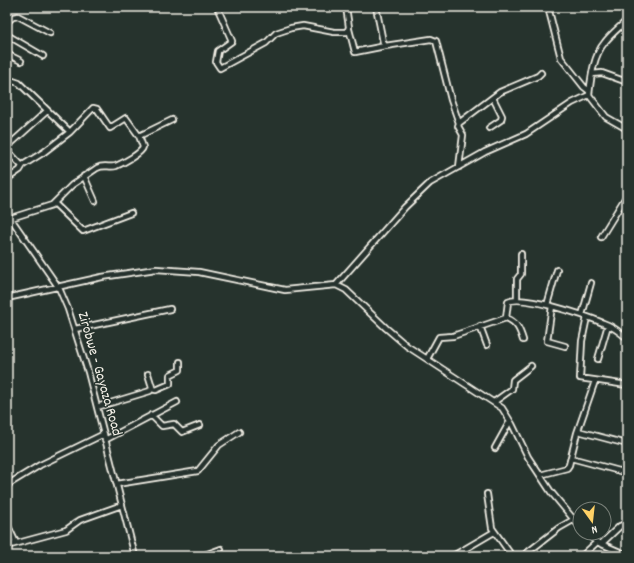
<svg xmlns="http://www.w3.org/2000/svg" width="634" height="563" viewBox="0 0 634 563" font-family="Dekko,sans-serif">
  <rect width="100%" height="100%" fill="#26332d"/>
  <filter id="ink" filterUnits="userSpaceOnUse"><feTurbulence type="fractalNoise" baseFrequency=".025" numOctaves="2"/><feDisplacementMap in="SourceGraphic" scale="8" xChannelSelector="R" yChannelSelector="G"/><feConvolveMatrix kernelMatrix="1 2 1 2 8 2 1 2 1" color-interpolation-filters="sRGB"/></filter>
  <g filter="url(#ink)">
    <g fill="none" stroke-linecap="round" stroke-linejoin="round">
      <!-- minor casing -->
      <g stroke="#f4f1e8" stroke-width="8">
        <path id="minor" d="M217 7 232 41 218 51 216 62 220 68 266 43 276 33 291 28 303 26 334 32H347L349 27 346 7
          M376 7 383 42 385 46 431 39 436 41 451 100 459 123 458 126 463 135 459 167
          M548 7 561 58 584 87 589 91
          M627 20C620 27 611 34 605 42 593 56 591 78 589 95L606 117 627 129
          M7 22 13 17 18 16 50 33
          M349 29 355 52 385 46
          M7 35 43 56
          M7 54 21 61
          M592 74 602 73 627 82
          M7 79 19 83 70 132
          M459 123 500 92 538 76 541 73
          M489 128 501 120 502 116 493 98
          M7 147 47 111
          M7 150 22 166
          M84 176 95 201
          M7 179 20 170 23 165 44 152 70 132 93 108 97 109 110 128 126 118 139 136
          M54 203 83 231 131 213
          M7 213 59 288 68 309 88 372 135 556
          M11 218 52 205 72 185 97 168C104 164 110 168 116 166 123 163 142 153 143 147L139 136 172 120
          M601 237 627 195
          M336 285 405 207 430 183 485 152 526 134 572 103 589 95
          M7 298 102 277 156 269 199 272 285 290 336 285 346 290 386 328 407 346 502 408 512 424 528 457 551 492 580 527
          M517 300V279L521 274V254
          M547 305 557 270
          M552 306 547 341 565 346
          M582 315 591 283
          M587 317 582 341 580 378 627 385
          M506 318 508 302C522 294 587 316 603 323 612 326 620 332 627 338
          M480 326 487 345
          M75 329 170 309
          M427 359 439 337 453 336 506 318C517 322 520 330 523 340
          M598 359 608 325
          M152 389 156 390 170 384V375L180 370V362
          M494 402 512 389 513 380 531 366
          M97 407 150 391 152 387 148 374
          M151 415 162 426 174 424 182 432 200 425
          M578 431 627 444
          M105 440 177 402
          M495 448 510 421
          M571 458 627 473
          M540 475 567 468 569 465 577 433 595 381
          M117 484 198 471 219 445 239 432
          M7 485 40 465 104 434
          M487 494 492 528 512 556
          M7 524 16 543
          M586 533 597 542 627 555
          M601 544 620 526 627 523
          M7 546 66 530 80 520 122 505
          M202 556 221 549
          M453 556 494 532
          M523 556 559 528 573 520
          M582 556 597 542"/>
      </g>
      <!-- minor -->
      <use href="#minor" stroke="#26332d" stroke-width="4.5"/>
    </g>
  </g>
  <g text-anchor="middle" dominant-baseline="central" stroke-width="3" stroke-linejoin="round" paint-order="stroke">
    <!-- street labels -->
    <g font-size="15" fill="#f4f1e8" stroke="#26332d">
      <text transform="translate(99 374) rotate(74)">Zirobwe - Gayaza Road</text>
    </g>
  </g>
  <!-- margin -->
  <rect width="634" height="563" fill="none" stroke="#26332d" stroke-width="24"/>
  <rect x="12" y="12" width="610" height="539" fill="none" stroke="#f4f1e8" stroke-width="1.5" filter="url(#ink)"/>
  <!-- north arrow -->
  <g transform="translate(592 521) rotate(165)"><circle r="19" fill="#26332d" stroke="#787f78"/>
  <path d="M0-3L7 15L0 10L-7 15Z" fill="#ffd166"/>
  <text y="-6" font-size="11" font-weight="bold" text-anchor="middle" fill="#f4f1e8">N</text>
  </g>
</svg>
